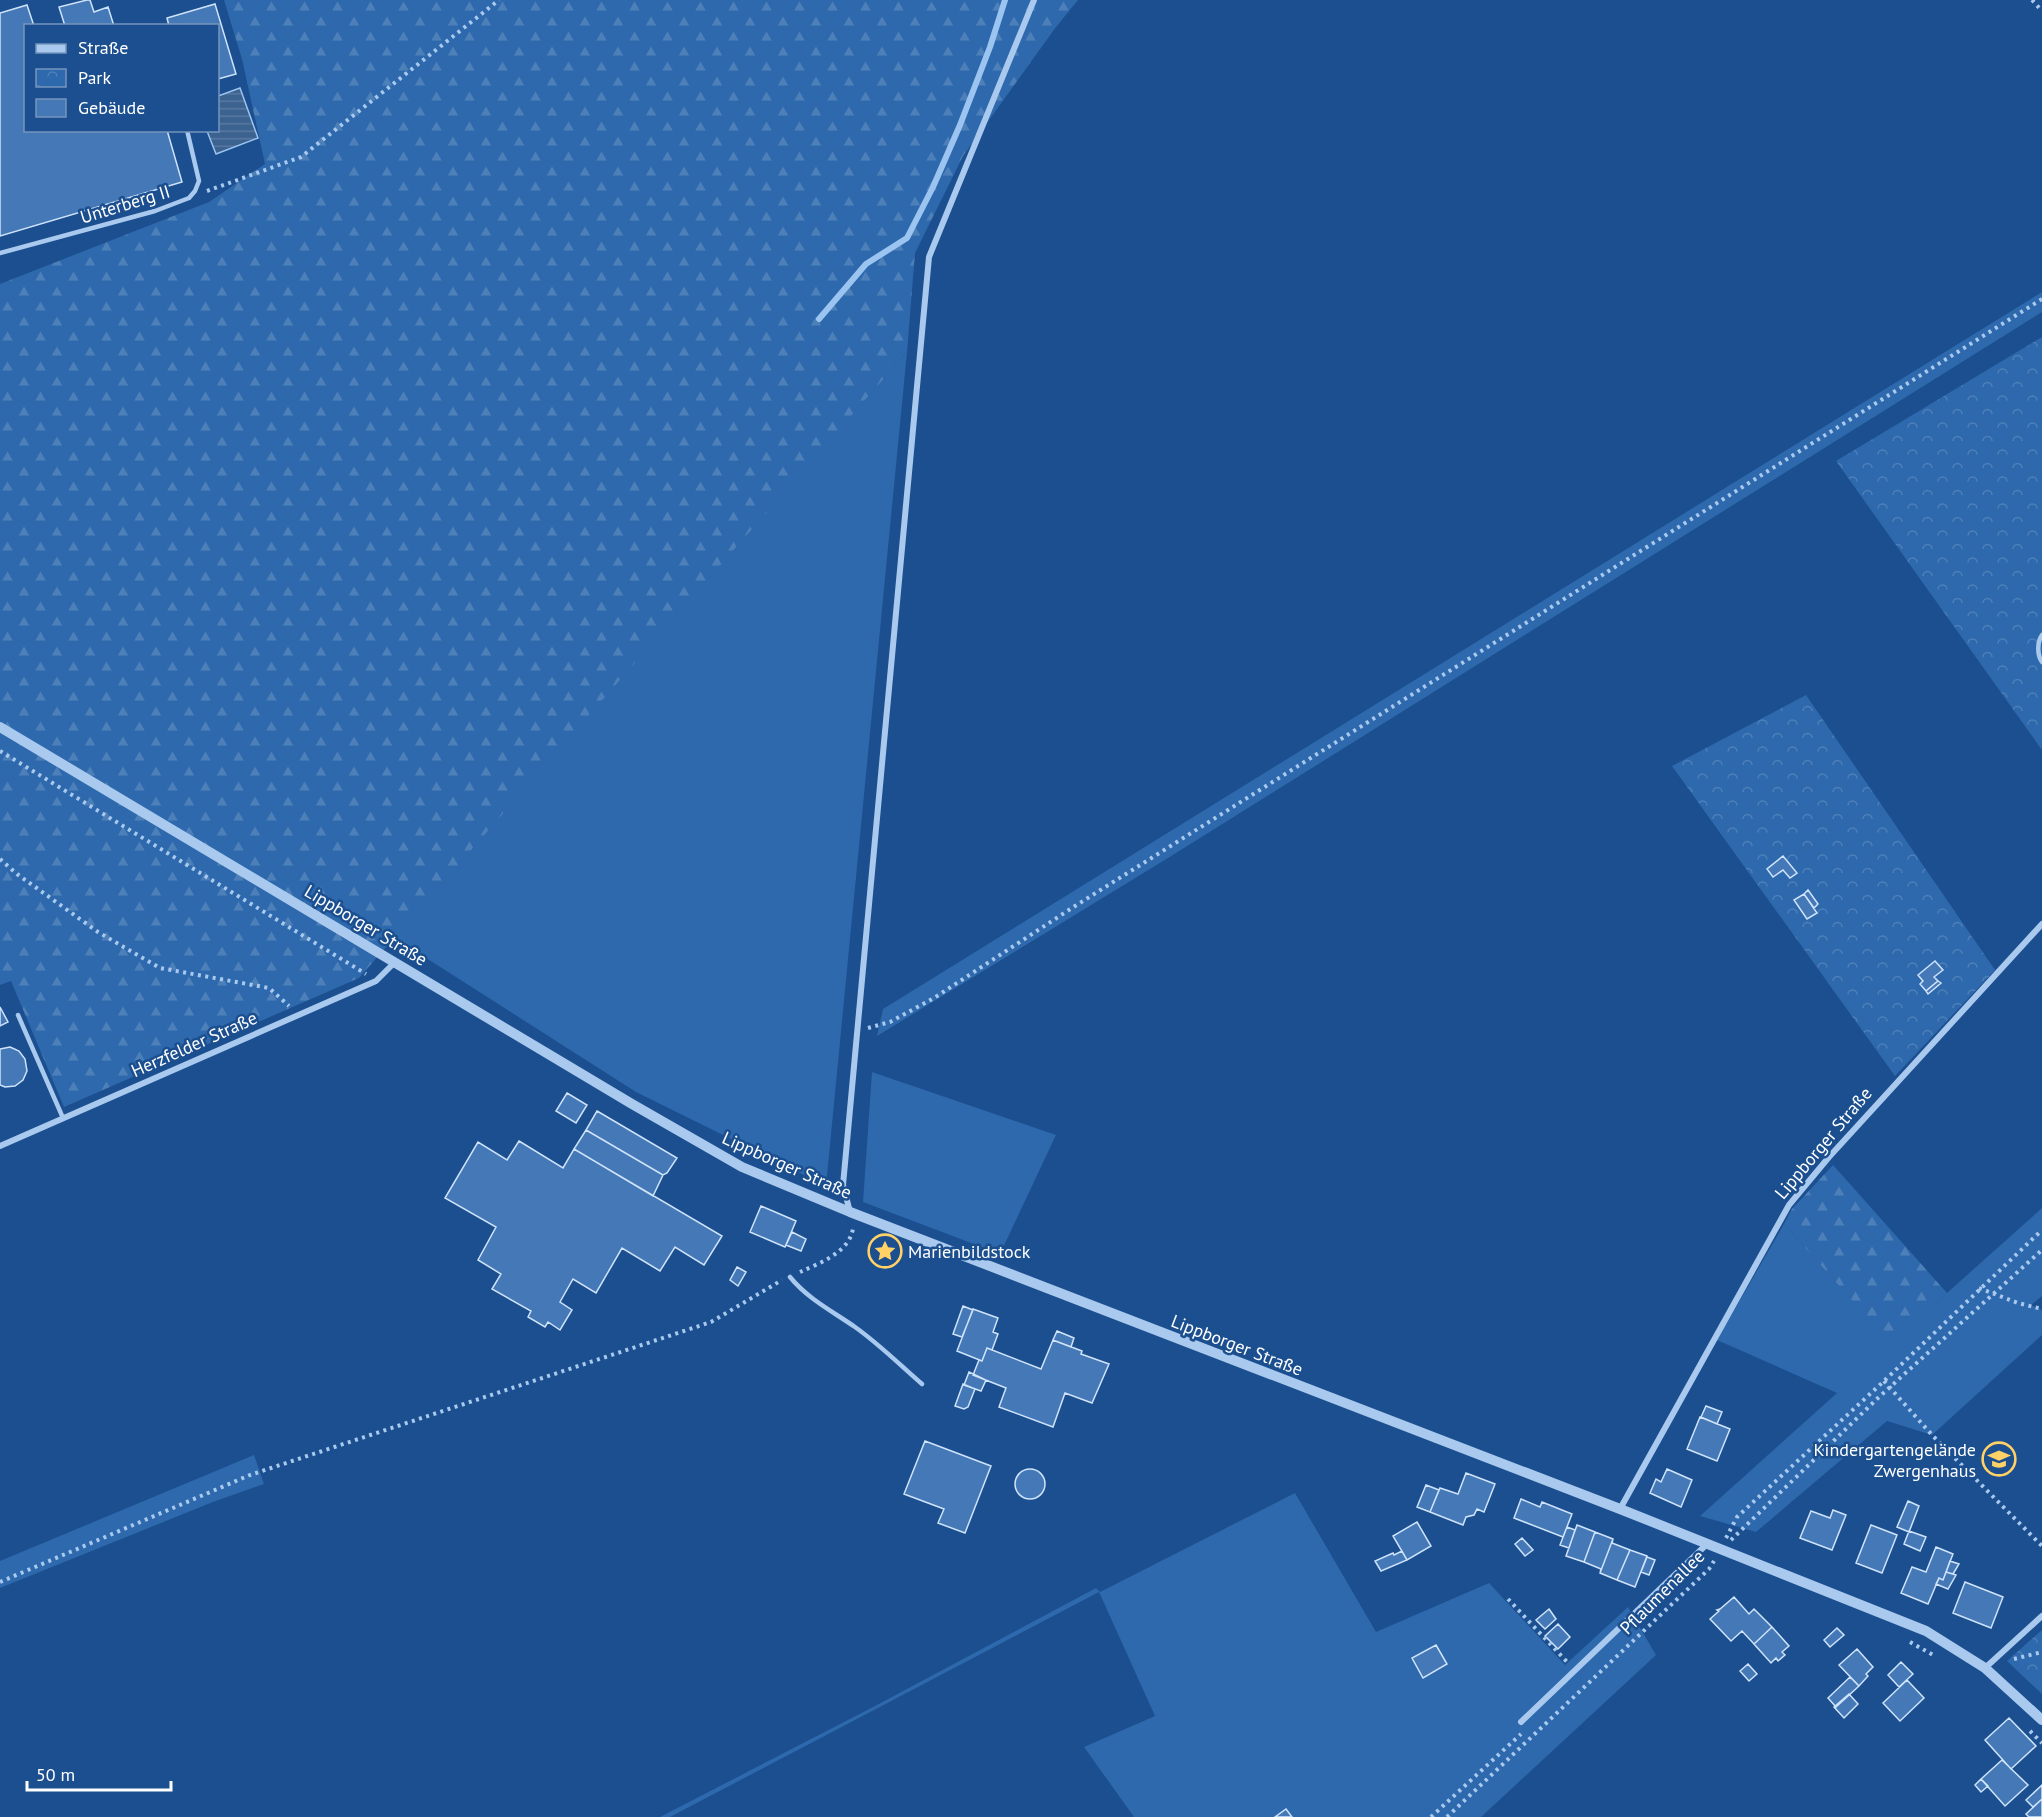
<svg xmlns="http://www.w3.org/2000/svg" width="2042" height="1817" viewBox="0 0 2042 1817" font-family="'PT Sans',sans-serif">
  <defs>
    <pattern id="forest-firs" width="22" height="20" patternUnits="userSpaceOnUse" patternTransform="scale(1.5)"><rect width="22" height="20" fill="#2e69ad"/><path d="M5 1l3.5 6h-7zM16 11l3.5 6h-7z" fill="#4d80b9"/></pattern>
    <pattern id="park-crowns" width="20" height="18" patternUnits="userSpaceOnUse" patternTransform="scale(1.5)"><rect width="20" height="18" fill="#2e69ad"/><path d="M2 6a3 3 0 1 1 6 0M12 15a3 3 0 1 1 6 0" fill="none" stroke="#4d80b9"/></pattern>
    <pattern id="water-rules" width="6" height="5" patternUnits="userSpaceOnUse" patternTransform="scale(1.5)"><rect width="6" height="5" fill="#3c6290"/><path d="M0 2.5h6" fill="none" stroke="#597aa1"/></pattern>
  </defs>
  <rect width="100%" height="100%" fill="#1b4f8f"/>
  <!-- grass -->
  <path fill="#2e69ad" d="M2042 292V312L1168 858 877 1036 883 1009Z
    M907 352 826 1186 636 1092 390 935Z
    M872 1072 1056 1135 1000 1254 863 1202Z
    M2042 1208V1296L2031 1305 2042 1310V1335L1932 1435 1887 1421 1756 1532 1700 1516 1837 1393 1717 1340 1784 1224 1891 1343Z
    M254 1455 264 1484 213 1502 0 1588V1561Z
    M1295 1493 1376 1632 1489 1583 1565 1665 1628 1607 1656 1655 1481 1817H1134L1084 1747 1155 1716 1099 1592 670 1817H660L875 1706 1096 1588 1100 1592Z"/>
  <!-- forest -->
  <path fill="url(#forest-firs)" d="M224 0H1078L1056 27 963 156 915 253 907 352 359 978 64 1107 11 981 0 985V284L209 202 265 164 242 59Z
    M1833 1165 1947 1293 1891 1344 1784 1224 1792 1209Z"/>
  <!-- park -->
  <path fill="url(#park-crowns)" d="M2042 337V750L1836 461Z
    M1806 695 1995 970 1895 1076 1672 766Z
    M2042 1630V1694L2007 1661Z"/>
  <!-- water -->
  <path fill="url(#water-rules)" stroke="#9cc4f0" stroke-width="1.5" d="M240 88 258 138 216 154 207 131 218 130V96Z"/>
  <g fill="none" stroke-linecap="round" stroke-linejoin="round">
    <!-- stream -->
    <path stroke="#9cc4f0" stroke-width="6" d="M819 319 866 264 907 238 933 187 960 125 990 47 1005 0"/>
  </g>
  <!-- building -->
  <path fill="#4478b7" stroke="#cfe3fa" stroke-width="1.5" d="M87 0H90L94 12 108 7 114 26H65L59 7Z
    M215 4 236 74 218 79V26H169L167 18Z
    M27 5 34 26H26V130H167L182 182 0 236V13Z
    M1783 856 1797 873 1790 878 1783 870 1773 877 1767 869Z
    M1808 890 1818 904 1814 908 1804 894Z
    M1804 894 1817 913 1807 919 1794 900Z
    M1935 961 1943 970 1934 977 1938 981 1926 991 1920 984 1923 981 1918 975Z
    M1938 981 1941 983 1928 994 1926 991Z
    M0 1007 8 1022 0 1026Z
    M10 1047 19 1051 25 1059 27 1071 23 1080 15 1086 5 1087 0 1085V1049Z
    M567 1093 587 1105 576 1123 556 1111Z
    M597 1111 677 1158 667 1173 663 1175 586 1130Z
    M586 1130 663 1175 653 1196 574 1149Z
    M519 1141 563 1168 574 1149 722 1236 704 1265 675 1247 660 1271 622 1248 596 1293 573 1279 560 1302 572 1310 560 1330 548 1322 545 1327 528 1317 531 1311 492 1289 501 1274 478 1260 496 1227 445 1198 478 1142 507 1160Z
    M761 1206 796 1221 785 1247 750 1232Z
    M792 1232 806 1239 801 1251 786 1245Z
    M737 1267 746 1272 738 1286 730 1280Z
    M963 1306 973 1310 962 1337 953 1334Z
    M973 1309 998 1318 993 1332 998 1334 992 1350 987 1348 982 1361 957 1351Z
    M1057 1331 1074 1338 1071 1347 1053 1340Z
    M1053 1340 1082 1351 1081 1354 1109 1364 1092 1403 1065 1393 1053 1427 999 1407 1006 1388 973 1375 979 1360 982 1361 987 1348 1041 1369Z
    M969 1372 986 1380 981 1391 964 1385Z
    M963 1384 975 1389 968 1407 964 1409 955 1406Z
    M1706 1406 1722 1412 1717 1424 1701 1417Z
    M1700 1417 1730 1429 1717 1461 1687 1449Z
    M925 1441 991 1466 965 1533 938 1523 944 1509 904 1494Z
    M1015 1484a15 15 0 1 1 30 0a15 15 0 1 1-30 0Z
    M1667 1469 1692 1480 1681 1507 1650 1493 1656 1479 1661 1482Z
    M1466 1473 1495 1484 1484 1512 1477 1509 1474 1515 1466 1517 1463 1525 1430 1512 1440 1488 1458 1494Z
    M1426 1485 1439 1490 1430 1512 1417 1507Z
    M1521 1499 1540 1507 1542 1502 1572 1514 1563 1537 1514 1518Z
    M1908 1501 1919 1506 1909 1532 1897 1527Z
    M1833 1510 1846 1515 1832 1550 1800 1538 1811 1511 1830 1518Z
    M1417 1522 1431 1546 1407 1560 1393 1536Z
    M1577 1525 1595 1532 1584 1562 1566 1556Z
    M1871 1525 1897 1535 1882 1573 1856 1563Z
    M1567 1527 1575 1530 1569 1548 1560 1545Z
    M1909 1531 1926 1537 1920 1551 1904 1544Z
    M1595 1532 1613 1539 1600 1573 1601 1569 1584 1562Z
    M1522 1538 1533 1550 1525 1556 1515 1544Z
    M1613 1539 1612 1543 1630 1550 1617 1580 1600 1573Z
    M1936 1547 1953 1554 1943 1580 1939 1578 1928 1604 1901 1593 1912 1567 1926 1572Z
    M1630 1550 1647 1556 1635 1587 1617 1580Z
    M1402 1551 1407 1560 1381 1571 1375 1561 1393 1553 1394 1555Z
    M1647 1557 1655 1560 1649 1575 1641 1572Z
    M1950 1561 1959 1564 1953 1574 1946 1572Z
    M1946 1572 1956 1575 1948 1589 1936 1584 1939 1578 1943 1580Z
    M1965 1582 2003 1597 1991 1628 1953 1613Z
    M1734 1597 1749 1614 1754 1609 1772 1627 1754 1644 1742 1631 1731 1641 1710 1619 1719 1611 1717 1610 1720 1609Z
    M1549 1609 1556 1619 1545 1629 1536 1620Z
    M1558 1624 1570 1637 1558 1649 1545 1636Z
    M1772 1627 1789 1646 1782 1652 1785 1655 1778 1661 1776 1658 1771 1663 1754 1644Z
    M1837 1628 1844 1635 1830 1647 1824 1640Z
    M1436 1645 1447 1664 1423 1678 1412 1658Z
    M1857 1649 1873 1667 1866 1674 1868 1676 1859 1686 1839 1665Z
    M1901 1662 1913 1674 1899 1687 1888 1675Z
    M1748 1664 1757 1674 1749 1681 1740 1671Z
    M1850 1677 1859 1686 1836 1707 1828 1698Z
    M1907 1680 1924 1698 1900 1721 1883 1703Z
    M1849 1694 1858 1704 1844 1718 1834 1707Z
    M2009 1718 2036 1746 2011 1769 1985 1740Z
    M2002 1760 2028 1785 2005 1806 1981 1779Z
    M1981 1779 1988 1786 1981 1792 1975 1785Z
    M2042 1785V1799L2033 1807 2026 1800Z
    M2042 1799V1817H2029L2026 1814Z
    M1286 1809 1292 1817H1275Z"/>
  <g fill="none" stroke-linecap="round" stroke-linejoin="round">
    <!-- path -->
    <path stroke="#a9c9ee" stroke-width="4" stroke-dasharray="3 4.5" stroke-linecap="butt" d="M2032 0 2042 11
      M207 191 301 157 499 0
      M0 751 366 974
      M0 859 17 874 98 932 160 968 269 988 289 1006
      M868 1028 890 1022 934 998 1075 906 2042 299
      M800 1272C820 1263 850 1252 853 1228
      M1979 1288 2018 1303 2042 1309
      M1884 1381 1932 1435 2042 1546
      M1726 1538 1737 1517 1884 1381 2042 1230
      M1731 1540 1879 1397 2042 1250
      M0 1582 250 1475 711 1322 782 1280
      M1508 1599 1568 1663
      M1910 1642 1933 1655
      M2014 1659 2042 1652
      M2030 1731 2042 1743
      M1431 1817 1521 1734
      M1447 1817 1709 1569 1714 1561"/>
    <!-- service -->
    <path stroke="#a9c9ee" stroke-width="4.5" d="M0 253 155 211 189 198 195 191 199 181 187 130
      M2042 635C2037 642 2037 655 2042 662
      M18 1015 63 1118
      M790 1277C808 1299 832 1311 855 1327 879 1344 900 1365 922 1384"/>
    <!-- minor -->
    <path stroke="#a9c9ee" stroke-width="6" d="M0 1146 376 981 395 962
      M850 1212 843 1185 929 257 1034 0
      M1620 1509 1789 1205 1829 1157 2042 924
      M1985 1668 2042 1616
      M1521 1722 1707 1544"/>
    <!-- tertiary -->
    <path stroke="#a9c9ee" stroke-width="10" d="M0 727 632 1104 742 1167 850 1212 1620 1509 1926 1631 1985 1668 2042 1720"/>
  </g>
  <!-- icons -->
  <defs>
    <g id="sight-ring" transform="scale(1.725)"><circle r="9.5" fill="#1b4f8f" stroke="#ffd166" stroke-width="1.5"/><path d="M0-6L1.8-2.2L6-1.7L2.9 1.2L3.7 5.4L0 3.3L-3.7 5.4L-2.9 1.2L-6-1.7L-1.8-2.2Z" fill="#ffd166"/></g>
    <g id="school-ring" transform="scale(1.725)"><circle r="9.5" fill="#1b4f8f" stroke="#ffd166" stroke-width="1.5"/><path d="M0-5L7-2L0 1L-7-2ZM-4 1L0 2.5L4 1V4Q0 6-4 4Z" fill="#ffd166"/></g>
  </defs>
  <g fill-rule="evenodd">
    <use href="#sight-ring" x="885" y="1251"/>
    <use href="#school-ring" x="1999" y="1459"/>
  </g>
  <g text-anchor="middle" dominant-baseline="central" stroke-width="5" stroke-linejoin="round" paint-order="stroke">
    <!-- street labels -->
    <g font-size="18" fill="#fff" stroke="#1b4f8f">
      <text transform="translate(125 204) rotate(-17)">Unterberg II</text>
      <text transform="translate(366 925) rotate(31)">Lippborger Straße</text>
      <text transform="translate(194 1044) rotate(-24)">Herzfelder Straße</text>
      <text transform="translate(1823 1143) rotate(-50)">Lippborger Straße</text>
      <text transform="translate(787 1165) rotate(24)">Lippborger Straße</text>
      <text transform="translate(1237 1345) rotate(21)">Lippborger Straße</text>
      <text transform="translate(1662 1592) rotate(-45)">Pflaumenallee</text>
    </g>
    <!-- poi labels -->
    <g font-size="18" fill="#fff" stroke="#1b4f8f" text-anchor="start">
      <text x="908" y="1251">Marienbildstock</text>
      <text x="1976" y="1449" text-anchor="end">Kindergartengelände<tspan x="1976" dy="21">Zwergenhaus</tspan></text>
    </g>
  </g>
  <!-- legend -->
  <rect x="24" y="24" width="195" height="108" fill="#1b4f8f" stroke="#7695bc" stroke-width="1.5"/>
  <rect x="36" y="44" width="30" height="9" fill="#a9c9ee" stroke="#7695bc" stroke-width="1.5"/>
  <text x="78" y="54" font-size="18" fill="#ffffff">Straße</text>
  <rect x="36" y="69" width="30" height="18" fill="url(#park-crowns)" stroke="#7695bc" stroke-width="1.5"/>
  <text x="78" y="84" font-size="18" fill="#ffffff">Park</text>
  <rect x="36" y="99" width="30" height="18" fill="#4478b7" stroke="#7695bc" stroke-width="1.5"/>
  <text x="78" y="114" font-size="18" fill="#ffffff">Gebäude</text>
  <!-- scale -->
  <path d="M27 1781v9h144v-9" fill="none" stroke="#ffffff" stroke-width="3"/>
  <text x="36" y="1781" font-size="18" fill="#ffffff" stroke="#1b4f8f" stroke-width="4.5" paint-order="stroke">50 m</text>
</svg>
